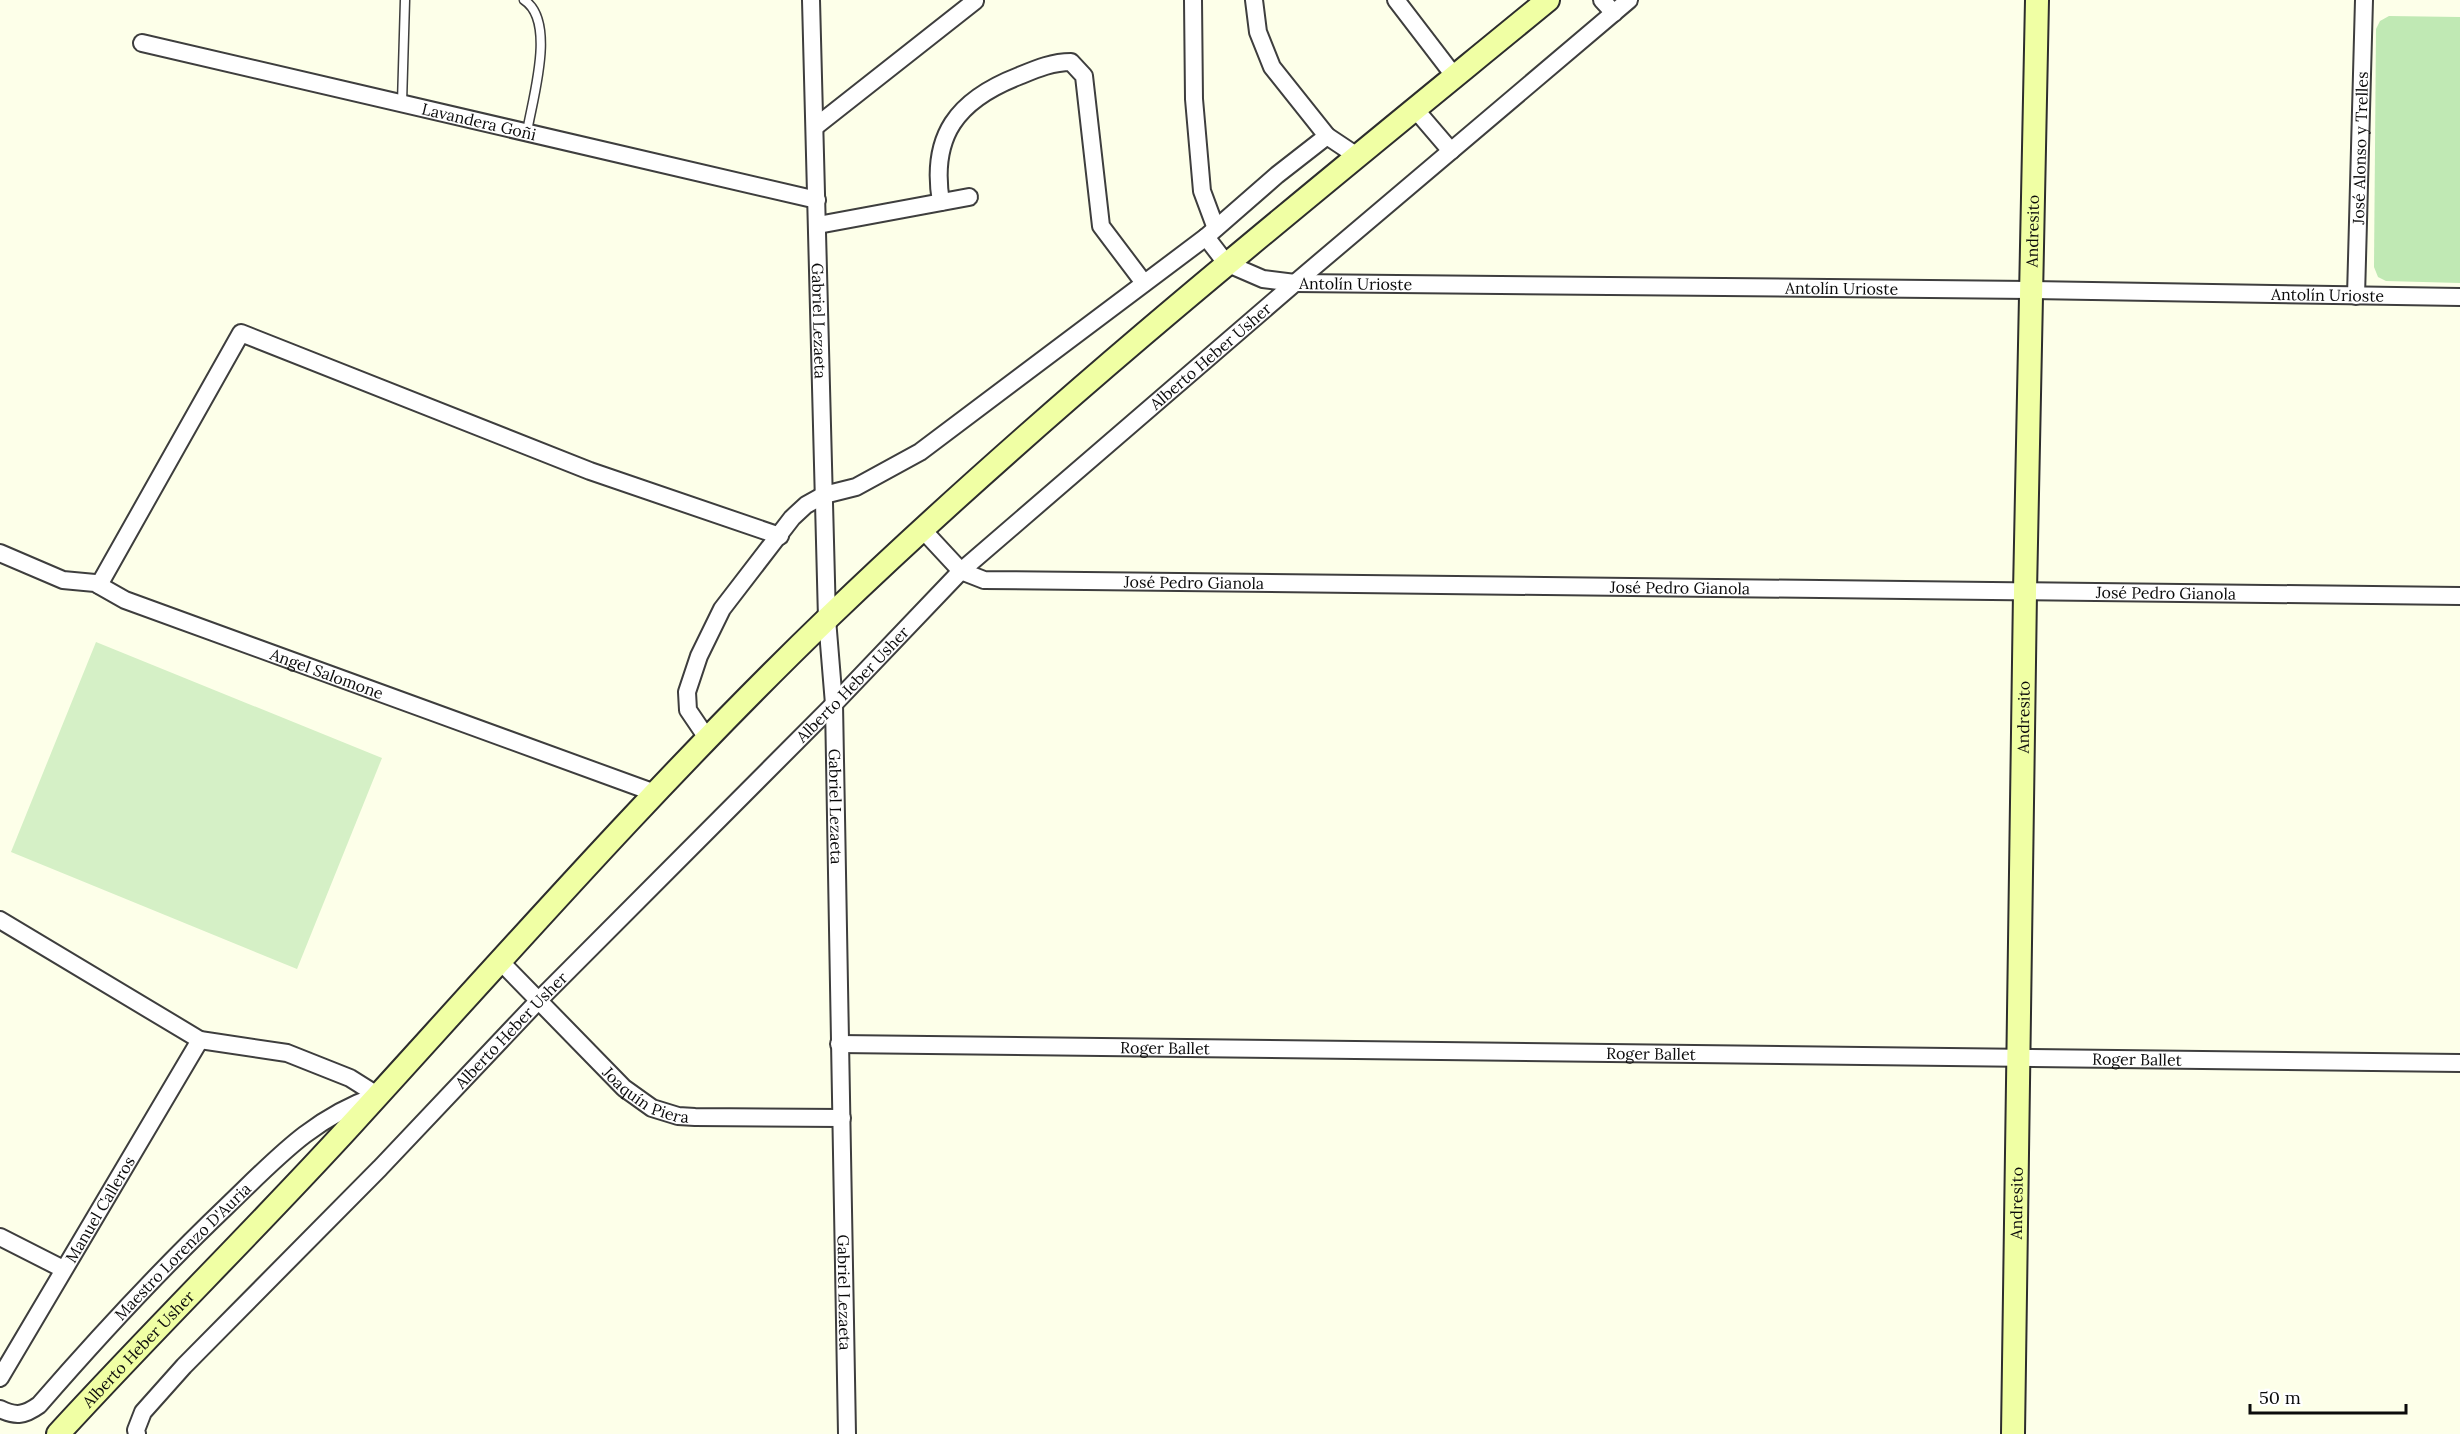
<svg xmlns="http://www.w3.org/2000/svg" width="2460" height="1434" viewBox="0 0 2460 1434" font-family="Lora,serif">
  <rect width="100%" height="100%" fill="#fdffe9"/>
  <!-- green -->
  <path fill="#c0e9b4" d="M2389 16 2460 17V283L2386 281 2378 277 2374 267 2376 29 2380 21Z"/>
  <!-- pitch -->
  <path fill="#d5f0c6" d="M96 642 382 758 297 969 11 852Z"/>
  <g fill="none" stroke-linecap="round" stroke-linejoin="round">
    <!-- lane casing -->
    <g stroke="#3e3e3e" stroke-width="11">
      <path id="lane" d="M524 0C557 21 532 100 527 132
        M402 103 405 0"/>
    </g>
    <!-- street casing -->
    <g stroke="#3e3e3e" stroke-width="20">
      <g id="street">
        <path id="s1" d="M811 0 827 619 834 704 847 1434"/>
        <path d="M1193 0 1194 99 1202 191 1215 226"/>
        <path d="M1254 0 1258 32 1272 67 1327 136"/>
        <path d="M1396 0 1455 77"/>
        <path d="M1602 0 1614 13"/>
        <path id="s2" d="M142 43 817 200"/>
        <path d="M1415 109 1451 151"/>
        <path d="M815 127 975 1"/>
        <path d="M941 202C930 136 957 100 1019 76 1036 69 1052 62 1071 62L1084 76 1101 226 1144 283"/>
        <path d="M818 225 969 197"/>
        <path id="s3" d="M1206 237 1226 263 1263 279 1295 283 2030 290 2460 297"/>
        <path id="s4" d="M2356 296 2364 0"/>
        <path id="s5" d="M922 529 961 571 984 580 2460 596"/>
        <path id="s6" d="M0 553 63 580 95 583 125 600 655 793"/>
        <path d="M99 585 241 333 590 471 780 536"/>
        <path d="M707 738 688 710 687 692 699 656 722 609 792 518 806 505 824 495 856 487 920 452 1206 237 1277 175 1327 136 1357 156"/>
        <path d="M0 920 200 1040 287 1053 350 1078 377 1095"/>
        <path id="s7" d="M499 960 624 1088 652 1108 678 1116 695 1117 842 1118"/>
        <path id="s8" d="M839 1044 2460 1063"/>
        <path d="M0 1237 63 1269"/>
        <path id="s9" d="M0 1378 200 1040"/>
        <path id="s10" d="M0 1409C16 1417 25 1415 39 1405 99 1336 161 1269 227 1206 275 1160 312 1118 376 1096"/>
        <path id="s11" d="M137 1434 136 1430 143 1412 184 1366 380 1168 539 1000 834 704 961 571 1295 283 1629 0"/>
      </g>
    </g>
    <!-- secondary casing -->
    <g stroke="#2d2d2d" stroke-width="26">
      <g id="secondary">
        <path id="s12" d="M58 1434C154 1329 256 1229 352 1124 508 953 662 778 829 617 1057 398 1304 200 1548 0"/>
        <path id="s13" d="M2013 1434 2025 592 2037 0"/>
      </g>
    </g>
    <!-- lane -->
    <use href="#lane" stroke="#fff" stroke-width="8"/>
    <!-- street -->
    <use href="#street" stroke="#fff" stroke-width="16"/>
    <!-- secondary -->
    <use href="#secondary" stroke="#f0ffa4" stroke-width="22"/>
  </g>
  <g text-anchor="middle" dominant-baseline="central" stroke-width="6" stroke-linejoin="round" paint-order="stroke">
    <!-- street labels -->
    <g font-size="16" fill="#0b0b0b" stroke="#fff">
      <text stroke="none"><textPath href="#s2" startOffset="346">Lavandera Goñi</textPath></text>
      <text stroke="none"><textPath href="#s4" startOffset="148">José Alonso y Trelles</textPath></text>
      <text stroke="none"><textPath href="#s13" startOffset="1203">Andresito</textPath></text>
      <text stroke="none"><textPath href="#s3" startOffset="166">Antolín Urioste</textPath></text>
      <text stroke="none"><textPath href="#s3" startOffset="652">Antolín Urioste</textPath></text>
      <text stroke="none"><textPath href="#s3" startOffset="1138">Antolín Urioste</textPath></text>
      <text stroke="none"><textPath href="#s1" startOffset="321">Gabriel Lezaeta</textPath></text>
      <text stroke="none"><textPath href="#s11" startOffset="1526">Alberto Heber Usher</textPath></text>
      <text stroke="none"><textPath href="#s5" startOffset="292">José Pedro Gianola</textPath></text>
      <text stroke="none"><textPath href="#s5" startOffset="778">José Pedro Gianola</textPath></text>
      <text stroke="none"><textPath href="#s5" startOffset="1264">José Pedro Gianola</textPath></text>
      <text stroke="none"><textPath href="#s6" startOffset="350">Angel Salomone</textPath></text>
      <text stroke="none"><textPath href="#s11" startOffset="1040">Alberto Heber Usher</textPath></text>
      <text stroke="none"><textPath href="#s13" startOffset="717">Andresito</textPath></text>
      <text stroke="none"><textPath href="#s1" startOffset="807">Gabriel Lezaeta</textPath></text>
      <text stroke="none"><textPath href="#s11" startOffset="554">Alberto Heber Usher</textPath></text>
      <text stroke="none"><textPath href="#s8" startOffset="326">Roger Ballet</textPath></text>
      <text stroke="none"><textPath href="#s8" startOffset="812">Roger Ballet</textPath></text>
      <text stroke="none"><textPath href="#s8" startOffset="1298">Roger Ballet</textPath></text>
      <text stroke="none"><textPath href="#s7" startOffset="202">Joaquín Piera</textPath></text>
      <text stroke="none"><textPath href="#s13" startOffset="231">Andresito</textPath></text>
      <text stroke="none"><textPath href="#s9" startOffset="196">Manuel Calleros</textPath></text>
      <text stroke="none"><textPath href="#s10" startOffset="252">Maestro Lorenzo D'Auria</textPath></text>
      <text stroke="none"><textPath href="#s1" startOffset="1293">Gabriel Lezaeta</textPath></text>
      <text stroke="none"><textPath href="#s12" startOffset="117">Alberto Heber Usher</textPath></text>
    </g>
  </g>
  <!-- scale -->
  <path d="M2250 1404v9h156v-9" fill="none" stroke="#0b0b0b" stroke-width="3"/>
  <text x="2259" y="1404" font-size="18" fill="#0b0b0b" stroke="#ffffff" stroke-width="4.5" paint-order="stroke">50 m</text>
</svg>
